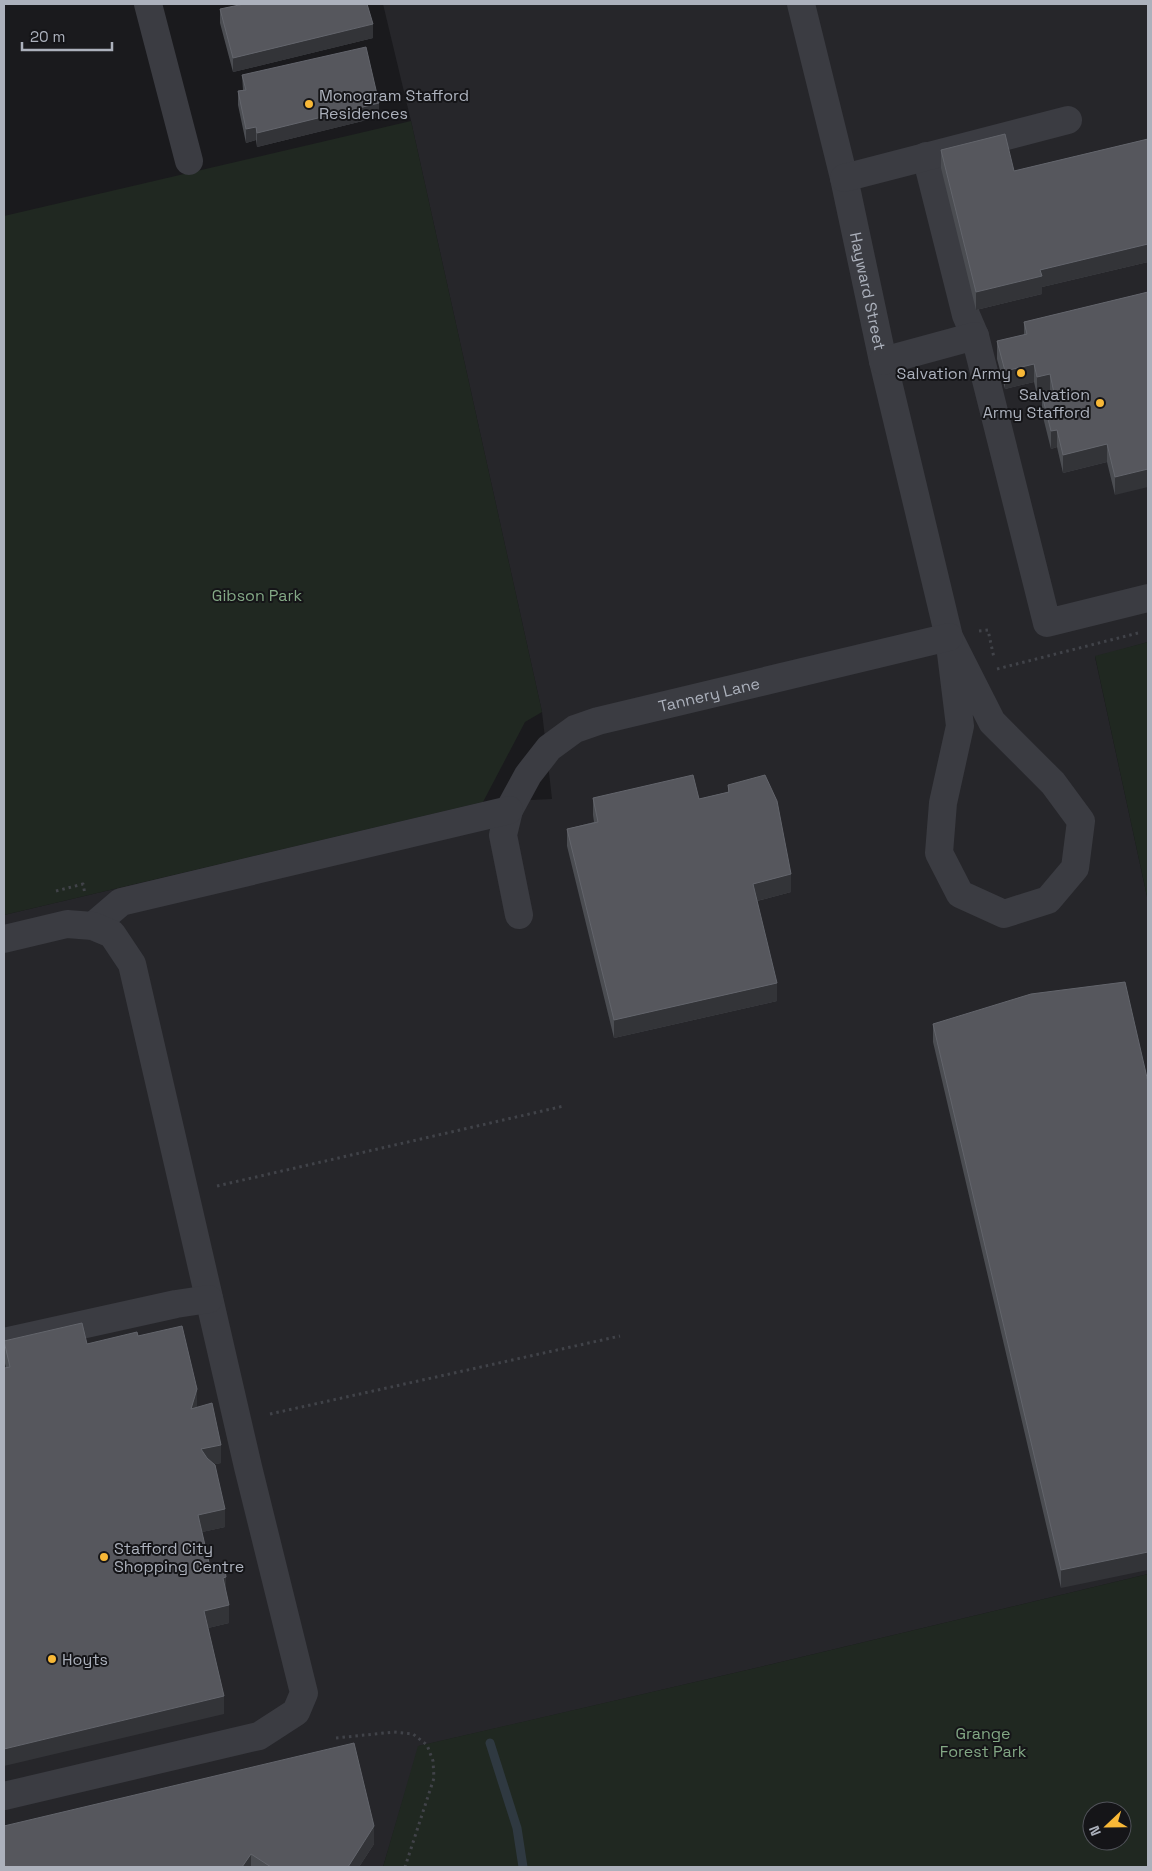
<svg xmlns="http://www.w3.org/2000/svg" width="1152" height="1871" viewBox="0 0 1152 1871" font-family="'Space Grotesk',sans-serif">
  <rect width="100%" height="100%" fill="#1a1a1d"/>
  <!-- built -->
  <path fill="#26262a" d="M383 4H1148V642L1095 657 1148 901V1574L760 1667 419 1746 383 1867H4V915L483 802 552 799 542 712 411 121Z"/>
  <!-- green -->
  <path fill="#202821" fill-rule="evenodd" d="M411 121 542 712 525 722 483 802 4 915V216Z
    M1148 642V901L1095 656Z
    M1148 1574V1867H383L418 1746 760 1667ZM1092 1811H1122V1841H1092Z"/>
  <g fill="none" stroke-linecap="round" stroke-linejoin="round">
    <!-- stream -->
    <path stroke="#2f3941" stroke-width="9" d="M490 1743 517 1828 523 1867"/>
    <!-- path -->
    <path stroke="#414349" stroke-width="3" stroke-dasharray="2.5 4" stroke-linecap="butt" d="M979 631 988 630 994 658
      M997 669 1138 633
      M56 891 83 884 85 894
      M217 1186 564 1106
      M270 1414 620 1336
      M336 1738 394 1732 413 1734 427 1745 433 1761 434 1778 405 1867"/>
    <!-- minor -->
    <g stroke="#3b3c42" stroke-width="28">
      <path d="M148 4 189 161"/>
      <path id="s1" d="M801 4 844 178 883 361 949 637 960 726 943 803 939 853 960 894 1004 914 1048 900 1075 868 1081 821 1053 783 992 722 949 637"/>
      <path d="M926 156 966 315 975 336"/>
      <path d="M844 178 1068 120"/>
      <path d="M883 361 975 336 1047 623 1148 598"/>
      <path id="s2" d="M519 915 503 835 509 810 528 775 549 748 575 729 598 721 949 637"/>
      <path d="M93 926 121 902 509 810"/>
      <path d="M4 939 67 924 93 926 112 934 132 964 248 1467 304 1693 296 1712 259 1736 4 1796"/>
      <path d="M4 1342 176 1304 209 1299"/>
    </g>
  </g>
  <!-- wall -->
  <path fill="#4b4d52" d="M220 9 373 38 233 72 220 23Z
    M242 75 379 117 257 147 256 140 246 143 238 105V91L243 90Z
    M1148 139V262L1042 287V294L976 310 941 168V150L1014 171Z
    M1148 292 1115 495 1107 462 1063 473 1057 447 1051 449 1042 413V395L1050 394V392L1037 395 1034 382 1005 389 997 359V341L1024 335V322Z
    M728 785 791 892 757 901 777 1001 614 1038 567 846V829L594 822 593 815V798L699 799 728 792Z
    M1125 982 1061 1588 933 1042V1024Z
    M138 1336 197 1407 221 1463 215 1464 225 1527 202 1532 210 1567 226 1593 229 1623 208 1628 224 1714 6 1368 4 1359V1341L87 1344Z
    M374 1844 359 1867H4Z"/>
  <!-- shaded-wall -->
  <path fill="#333438" d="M373 24V38L233 72V58Z
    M379 103V117L257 147V133Z
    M256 127V140L246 143V129Z
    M1148 244V262L1042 287V294L976 310V292L1040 270Z
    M1034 364V382L1005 389V371Z
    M1050 374V392L1037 395V377Z
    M1057 430V447L1051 449V431Z
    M1107 444V462L1063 473V455Z
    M1148 469V487L1115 495V477Z
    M791 874V892L753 902V884Z
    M777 983V1001L614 1038V1020Z
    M197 1389V1407L191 1427V1409Z
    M221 1445V1463L201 1467V1449Z
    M225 1509V1527L198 1533V1515Z
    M1148 1552V1570L1061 1588V1570Z
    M226 1577V1595L223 1578Z
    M229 1605V1623L204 1629V1611Z
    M224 1696V1714L4 1766V1749Z
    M374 1826V1844L359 1867H348Z
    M251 1854V1867H242Z"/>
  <!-- building -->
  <path fill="#56575d" stroke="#63656c" d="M244 4H367L373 24 233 58 220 9Z
    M366 47 379 103 257 133 256 127 246 129 238 91 246 90 242 75Z
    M1005 134 1014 171 1148 139V244L1040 270 1042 276 976 292 941 150Z
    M1148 292V469L1115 477 1107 444 1063 455 1057 430 1051 431 1042 395 1054 393 1050 374 1037 377 1034 364 1005 371 997 341 1027 334 1024 322Z
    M693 775 699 799 729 792 728 785 765 775 777 801 791 874 753 884 777 983 614 1020 567 829 598 822 593 798Z
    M1125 982 1148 1082V1552L1061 1570 933 1024 1031 994Z
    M82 1323 87 1344 137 1332 138 1336 182 1326 197 1389 191 1409 212 1403 221 1445 201 1449 207 1458 215 1465 225 1509 198 1515 210 1567 224 1563 226 1577 223 1578 229 1605 204 1611 224 1696 4 1749V1368L10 1367 4 1341Z
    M354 1743 374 1826 348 1867H271L251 1854 242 1867H4V1826Z"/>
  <!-- markers -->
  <g fill="#f8b837" stroke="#151518" stroke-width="2">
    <circle cx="309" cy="104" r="5"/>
    <circle cx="1021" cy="373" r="5"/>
    <circle cx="1100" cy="403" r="5"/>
    <circle cx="104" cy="1557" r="5"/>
    <circle cx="52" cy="1659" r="5"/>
  </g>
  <g text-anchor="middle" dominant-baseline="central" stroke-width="4" stroke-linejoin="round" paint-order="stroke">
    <!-- poi labels -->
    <g font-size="16" fill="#acb1bc" stroke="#151518" text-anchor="start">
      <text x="319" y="95">Monogram Stafford<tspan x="319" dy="18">Residences</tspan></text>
      <text x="1011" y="373" text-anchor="end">Salvation Army</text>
      <text x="1090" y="394" text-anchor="end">Salvation<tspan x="1090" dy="18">Army Stafford</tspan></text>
      <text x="114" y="1548">Stafford City<tspan x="114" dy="18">Shopping Centre</tspan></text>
      <text x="62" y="1659">Hoyts</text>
    </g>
    <!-- street labels -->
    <g font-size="16" fill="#acb1bc" stroke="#151518">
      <text stroke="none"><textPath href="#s1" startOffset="295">Hayward Street</textPath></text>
      <text stroke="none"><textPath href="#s2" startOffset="352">Tannery Lane</textPath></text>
    </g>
    <!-- park labels -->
    <g font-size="16" fill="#83a885" stroke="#151518">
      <text x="257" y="595">Gibson Park</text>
      <text x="983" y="1733">Grange<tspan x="983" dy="18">Forest Park</tspan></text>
    </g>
  </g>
  <!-- border -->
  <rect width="1152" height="1871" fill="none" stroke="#acb1bc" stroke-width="10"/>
  <!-- north arrow -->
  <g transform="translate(1107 1826) rotate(248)"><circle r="24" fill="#151518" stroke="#51535a"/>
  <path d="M0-4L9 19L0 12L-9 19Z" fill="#f8b837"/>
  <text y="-8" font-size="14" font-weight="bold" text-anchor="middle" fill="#acb1bc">N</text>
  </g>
  <!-- scale -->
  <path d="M22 42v8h90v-8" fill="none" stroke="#acb1bc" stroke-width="2.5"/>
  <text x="30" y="42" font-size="15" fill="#acb1bc" stroke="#151518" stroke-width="4" paint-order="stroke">20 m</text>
</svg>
